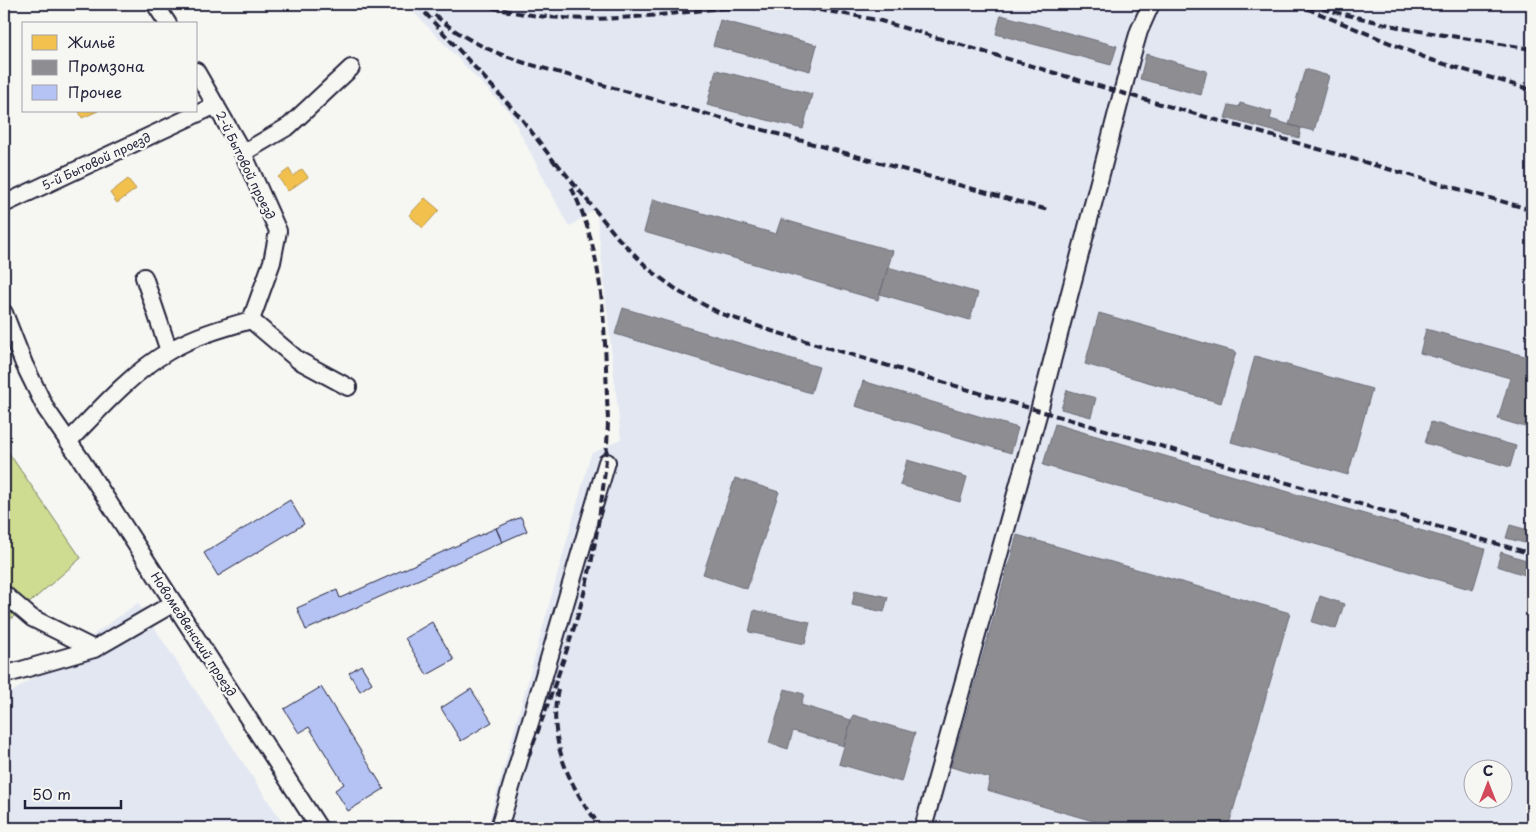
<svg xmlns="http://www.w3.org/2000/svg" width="1536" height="832" viewBox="0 0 1536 832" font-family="'Playpen Sans',sans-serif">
  <rect width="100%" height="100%" fill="#f6f6f2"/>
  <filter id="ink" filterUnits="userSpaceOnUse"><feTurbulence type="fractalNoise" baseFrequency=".02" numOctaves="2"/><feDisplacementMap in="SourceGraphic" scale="10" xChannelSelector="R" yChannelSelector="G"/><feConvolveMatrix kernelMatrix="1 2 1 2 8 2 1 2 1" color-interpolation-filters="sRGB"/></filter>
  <g filter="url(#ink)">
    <!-- built -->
    <path fill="#e2e7f2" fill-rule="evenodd" d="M406 4H1532V828H487L591 454 621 439 596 208 569 227 510 113ZM1474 770H1504V800H1474Z
      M138 603 286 828H4V698Z"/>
    <!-- green -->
    <path fill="#cddc90" stroke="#787f66" d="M4 446 81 558 4 625Z"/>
    <!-- homes -->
    <path fill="#f2c14e" stroke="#b49148" d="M79 111H98L82 118Z
      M289 169 293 176 302 169 308 177 288 191 278 177Z
      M128 179 136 189 117 203 110 193Z
      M425 198 439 210 423 228 409 215Z"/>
    <!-- industry -->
    <path fill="#8d8d92" stroke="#6d6d78" d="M1001 15 1117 46 1111 65 996 34Z
      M720 20 817 45 810 71 713 46Z
      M1146 54 1207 71 1201 95 1140 79Z
      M1305 69 1329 76 1314 131 1289 125Z
      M716 70 812 94 803 129 707 105Z
      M1240 103 1272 112 1270 119 1301 128 1299 138 1225 118 1229 105 1239 107Z
      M653 199 776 234 781 219 893 251 878 300 644 232Z
      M888 267 978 293 970 320 880 294Z
      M623 308 819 367 811 393 615 334Z
      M1099 313 1236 352 1221 403 1085 364Z
      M1426 329 1532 358V400L1525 427 1498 419 1510 378 1420 353Z
      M1255 356 1372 389 1348 475 1231 442Z
      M863 381 1018 428 1011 453 855 406Z
      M1067 390 1096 398 1091 417 1061 409Z
      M1431 422 1516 446 1510 467 1425 443Z
      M1055 424 1485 549 1473 590 1043 465Z
      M907 460 967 477 960 502 900 485Z
      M735 478 779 492 747 589 703 574Z
      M1510 525 1532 531V545L1506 538Z
      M1017 535 1290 613 1228 828H1099L1100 823 987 790 990 778 951 767Z
      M1501 552 1529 561 1525 575 1497 566Z
      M855 590 888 597 884 612 852 605Z
      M1320 596 1344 604 1336 629 1312 622Z
      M754 610 810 622 805 644 749 632Z
      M785 689 804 694 801 705 851 720 844 746 793 731 788 749 769 743Z
      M853 715 915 733 901 782 839 764Z"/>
    <!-- building -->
    <path fill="#b4c3f3" stroke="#22223b" d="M290 500 304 524 218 576 204 553Z
      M521 517 527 531 502 542 496 528Z
      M496 528 502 542 306 630 297 608 337 590 340 598Z
      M432 622 454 660 427 675 405 638Z
      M361 665 372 683 360 691 349 673Z
      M321 687 384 789 348 811 335 790 344 784 309 727 299 733 284 709Z
      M471 689 492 722 461 741 441 708Z"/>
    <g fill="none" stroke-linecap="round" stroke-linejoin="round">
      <!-- minor casing -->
      <g stroke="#22223b" stroke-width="20">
        <path id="minor" d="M155 4 168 24
          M196 71 243 153 278 231 272 262 251 320
          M243 153 289 126 351 68
          M4 204 216 105
          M144 277 169 351
          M4 313 24 364 46 409 82 461 319 828
          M69 441C100 409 130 374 169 351 194 336 223 328 251 320L298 360 348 387
          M4 594 32 618 94 649
          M4 675 94 649 174 603
          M499 828 607 462
          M923 828 1039 411 1132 55 1139 31 1151 4"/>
      </g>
      <!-- minor -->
      <use href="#minor" stroke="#f6f6f2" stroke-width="16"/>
      <!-- rail -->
      <path stroke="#22223b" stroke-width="4" stroke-dasharray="8 4" stroke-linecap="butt" d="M417 4 521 118 559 168
        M480 4C565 29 643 17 730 7
        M1296 4 1431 60 1532 90
        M723 8C743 8 764 7 785 7 818 9 849 14 881 21L1122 93 1532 210
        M1322 9 1407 29 1532 49
        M435 15C462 39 492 52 525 63L1048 210
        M556 162 618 238 650 270 681 293 722 314 772 331 1016 404 1532 554
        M558 689C547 741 570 789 602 828
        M529 756C551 693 577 630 591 564 600 517 607 468 608 420 604 341 608 260 571 187"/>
    </g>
  </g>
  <g text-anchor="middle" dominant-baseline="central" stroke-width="5" stroke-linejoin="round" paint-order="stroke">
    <!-- street labels -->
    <g font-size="12" fill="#22223b" stroke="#f6f6f2">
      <text transform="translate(96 161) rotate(-25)">5-й Бытовой проезд</text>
      <text transform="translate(246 165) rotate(64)">2-й Бытовой проезд</text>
      <text transform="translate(194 634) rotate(57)">Новомедвенский проезд</text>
    </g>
  </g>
  <!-- margin -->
  <rect width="1536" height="832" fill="none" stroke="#f6f6f2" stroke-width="20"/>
  <rect x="10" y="10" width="1516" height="812" fill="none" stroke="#22223b" stroke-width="2" filter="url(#ink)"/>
  <!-- legend -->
  <rect x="22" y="22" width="175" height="90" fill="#f6f6f2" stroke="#a1a1a9"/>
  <rect x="32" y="35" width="25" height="15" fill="#f2c14e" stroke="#a1a1a9"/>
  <text x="68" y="48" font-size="15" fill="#22223b">Жильё</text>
  <rect x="32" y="60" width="25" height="15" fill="#8d8d92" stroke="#a1a1a9"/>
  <text x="68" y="72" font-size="15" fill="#22223b">Промзона</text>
  <rect x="32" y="85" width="25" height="15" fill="#b4c3f3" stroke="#a1a1a9"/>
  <text x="68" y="98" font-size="15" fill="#22223b">Прочее</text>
  <!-- north arrow -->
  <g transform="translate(1488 784)"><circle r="24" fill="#f6f6f2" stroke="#a1a1a9"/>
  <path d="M0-4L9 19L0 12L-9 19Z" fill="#d1495b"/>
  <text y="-8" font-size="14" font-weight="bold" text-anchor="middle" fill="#22223b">С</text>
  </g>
  <!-- scale -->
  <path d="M25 800v8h96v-8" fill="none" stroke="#22223b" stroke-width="2.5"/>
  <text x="32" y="800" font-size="15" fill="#22223b" stroke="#f6f6f2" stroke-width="4" paint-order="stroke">50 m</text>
</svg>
